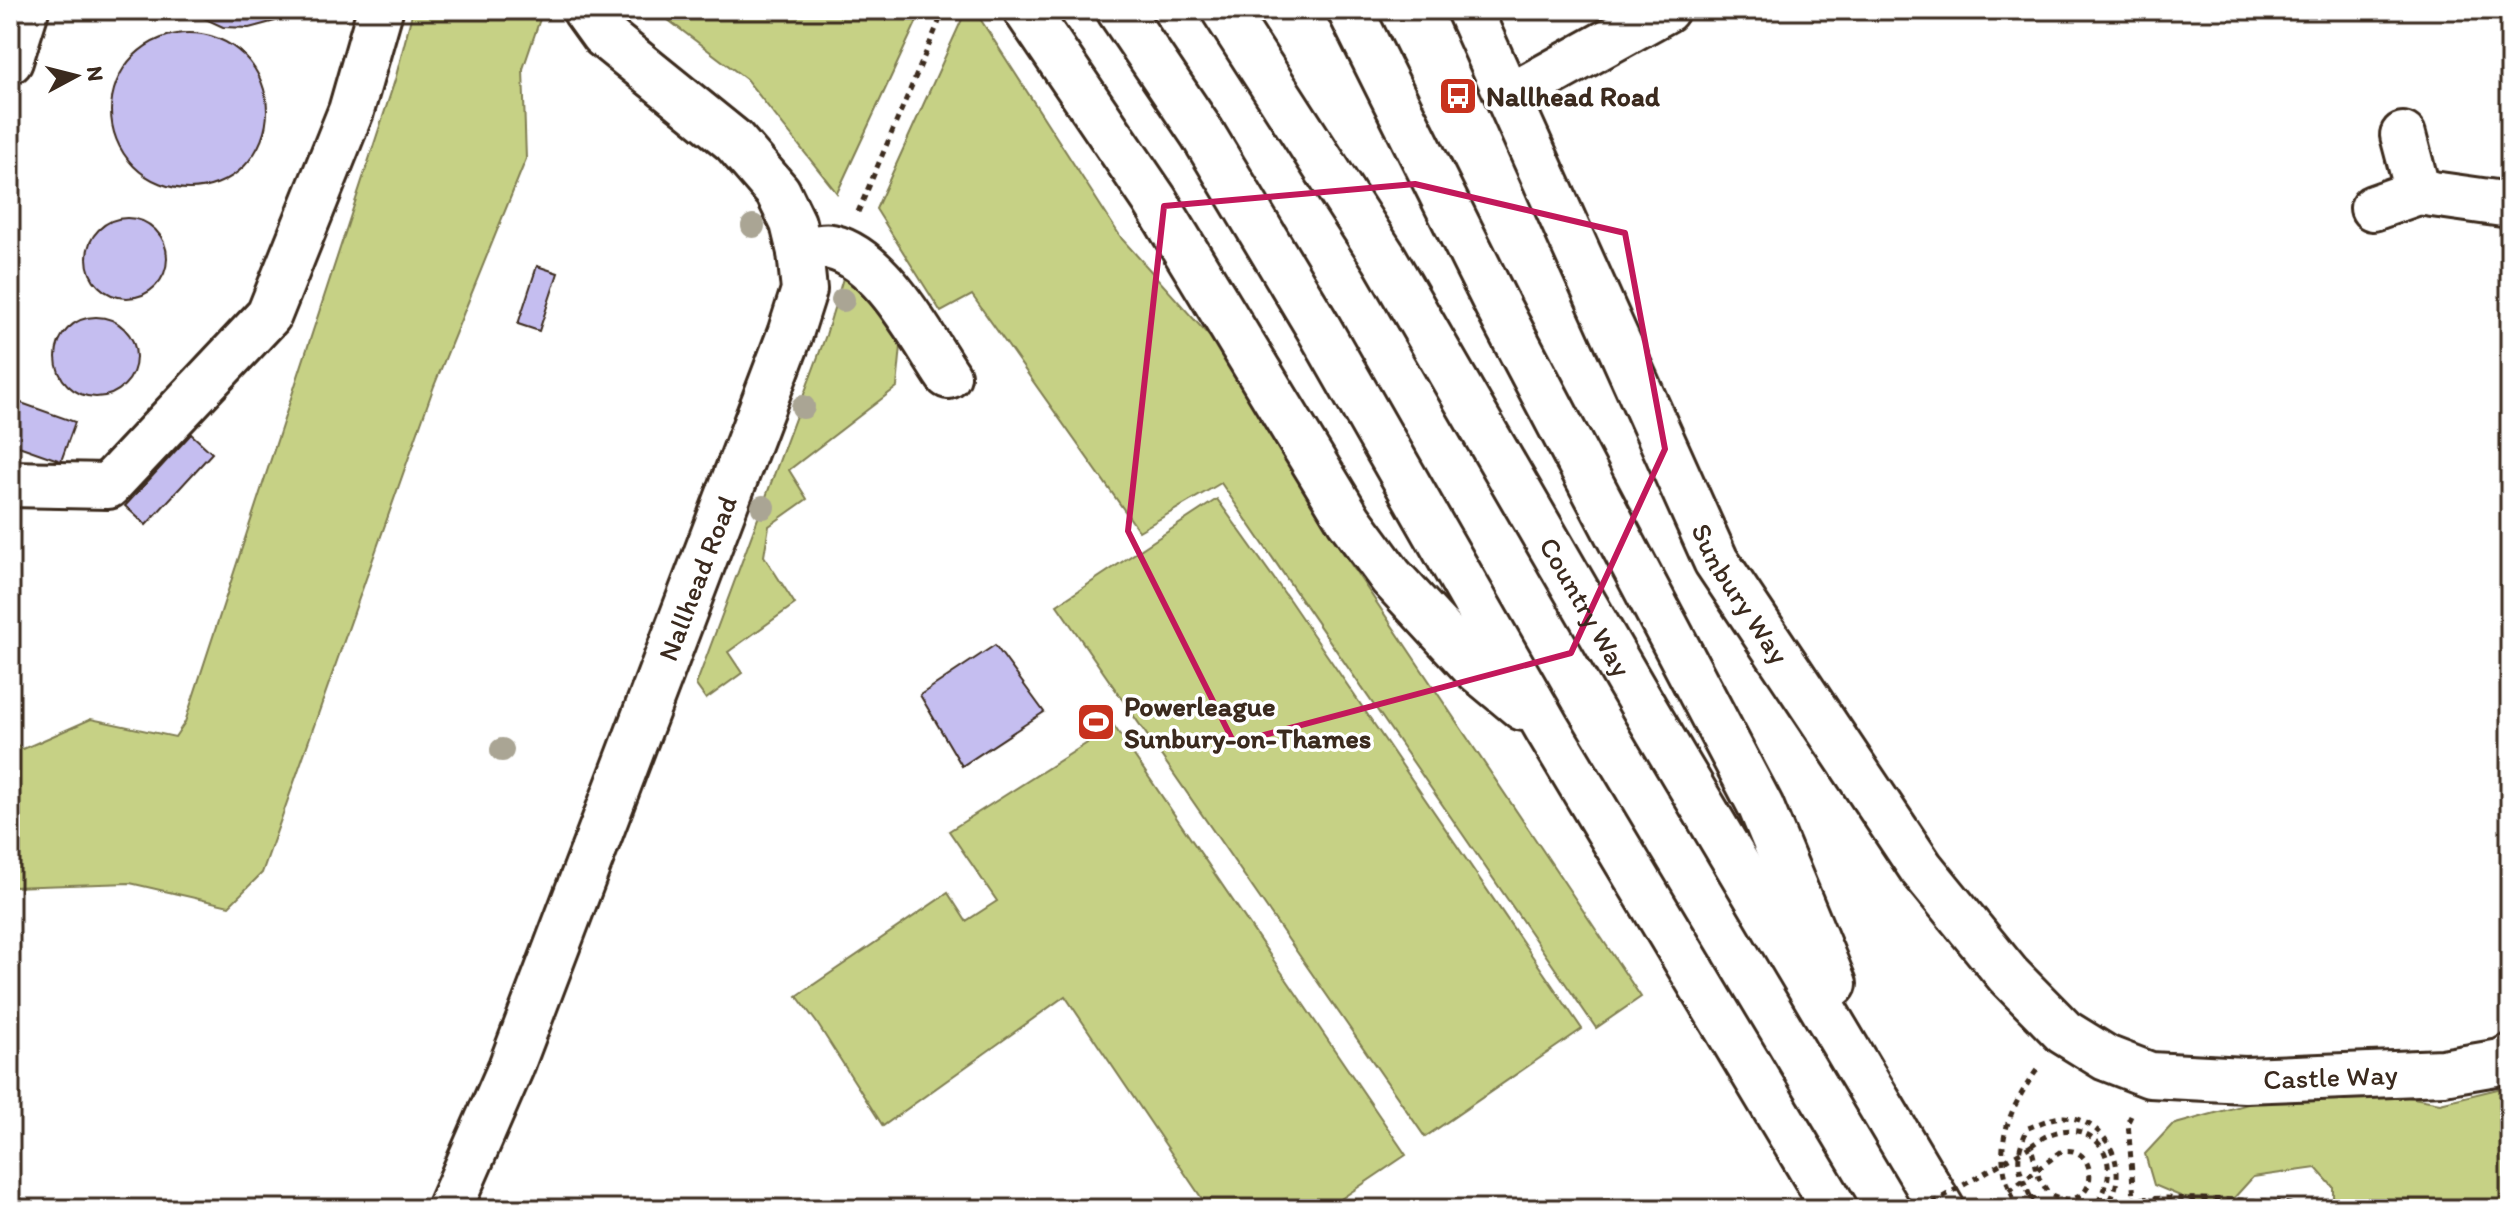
<svg xmlns="http://www.w3.org/2000/svg" width="2520" height="1219" viewBox="0 0 2520 1219" font-family="Itim,sans-serif">
  <rect width="100%" height="100%" fill="#fff"/>
  <filter id="ink" filterUnits="userSpaceOnUse"><feTurbulence type="fractalNoise" baseFrequency=".0125" numOctaves="2"/><feDisplacementMap in="SourceGraphic" scale="16" xChannelSelector="R" yChannelSelector="G"/><feConvolveMatrix kernelMatrix="1 2 1 2 8 2 1 2 1" color-interpolation-filters="sRGB"/></filter>
  <g filter="url(#ink)">
    <!-- green -->
    <path fill="#c6d185" stroke="#807e52" stroke-width="2" d="M413 10H543L523 69 526 159 434 386 262 873 229 906 130 883 10 887V740L23 749 91 719 175 737 185 722 395 80Z
      M655 10H922L837 193 746 79Z
      M977 14 1122 239 1219 347 1334 539 1641 997 1596 1028 1221 483 1139 531 972 295 941 312 876 209 963 17Z
      M846 268 901 346 897 387 789 470 807 499 769 526 764 556 795 604 728 652 742 673 706 699 696 685 826 335Z
      M1217 499 1290 601 1582 1029 1425 1137 1057 605Z
      M1114 726 1406 1155 1326 1209H1209L1065 996 883 1126 817 1023 797 996 948 893 966 921 997 901 949 831Z
      M2328 1082 2440 1103 2510 1086V1209H2333V1187L2316 1168 2253 1177 2224 1209H2211L2154 1185 2145 1154 2172 1125Z"/>
    <!-- building -->
    <path fill="#c5bef0" stroke="#3b2a1e" stroke-width="2" d="M193 10H290L275 21 249 28 223 27 199 16Z
      M111 111a78 78 0 1 1 156 0a78 78 0 1 1-156 0Z
      M87 258a40 40 0 1 1 80 0a40 40 0 1 1-80 0Z
      M537 266 558 273 539 331 518 324Z
      M56 357a40 40 0 1 1 80 0a40 40 0 1 1-80 0Z
      M10 399 75 422 61 461 10 443Z
      M191 434 212 453 146 525 125 506Z
      M995 645 1044 712 962 766 920 695Z"/>
    <g fill="none" stroke-linecap="round" stroke-linejoin="round">
      <!-- minor casing -->
      <g stroke="#3b2a1e" stroke-width="50">
        <g id="minor">
          <path id="s1" d="M1469 10 1716 561 1921 868 2008 975 2064 1032 2106 1058 2150 1075 2245 1080 2443 1072 2501 1062 2510 1057"/>
          <path d="M10 61 26 10"/>
          <path d="M1509 97 1666 10"/>
          <path d="M2403 135 2418 192"/>
          <path d="M2373 208 2418 192 2510 205"/>
          <path d="M800 252C809 250 822 245 831 247 881 258 921 336 948 376"/>
          <path d="M10 484 108 486 269 315 351 111 380 10"/>
          <path id="s2" d="M449 1209 511 1067 790 334 804 290 800 252 793 223 778 192 734 141 603 35 585 10"/>
        </g>
      </g>
      <!-- highway casing -->
      <g stroke="#3b2a1e" stroke-width="50">
        <g id="highway">
          <path d="M1026 10 1154 199 1349 520 1391 577 1475 668 1523 708"/>
          <path d="M1119 10 1202 133 1318 327 1547 728 1835 1209"/>
          <path id="s3" d="M1224 10 1384 258 1646 711 1942 1209"/>
          <path d="M1350 10 1498 307 1761 807 1834 984"/>
        </g>
      </g>
      <!-- path -->
      <path stroke="#3b2a1e" stroke-width="5" stroke-dasharray="6 6" stroke-linecap="butt" d="M858 212 944 10
        M2131 1116 2128 1122 2134 1199 2151 1209
        M2031 1146C2086 1101 2135 1162 2092 1209
        M2009 1191 2062 1151C2101 1143 2101 1219 2049 1194
        M2030 1196 2044 1209
        M2019 1209C1988 1155 2005 1114 2039 1067
        M2121 1209 2134 1199 2167 1198 2268 1201 2323 1209"/>
      <!-- minor -->
      <use href="#minor" stroke="#fff" stroke-width="44"/>
      <!-- highway -->
      <use href="#highway" stroke="#fff" stroke-width="44"/>
      <!-- path-bridge -->
      <path stroke="#3b2a1e" stroke-width="5" stroke-dasharray="6 6" stroke-linecap="butt" d="M2030 1196C2017 1167 2014 1157 2028 1128 2039 1124 2052 1117 2064 1117 2109 1119 2134 1175 2104 1209
        M1922 1209 2031 1146 2039 1178 2049 1194"/>
    </g>
    <!-- trees -->
    <g fill="#aaa594">
      <circle cx="753" cy="226" r="12"/>
      <circle cx="843" cy="300" r="12"/>
      <circle cx="803" cy="407" r="12"/>
      <circle cx="763" cy="507" r="12"/>
      <circle cx="502" cy="750" r="12"/>
    </g>
  </g>
  <!-- marked area -->
  <path fill="none" stroke="#c2185b" stroke-width="6" stroke-linejoin="round" d="M1415 184 1625 233 1665 449 1571 653 1234 743 1128 531 1164 206Z"/>
  <!-- icons -->
  <defs>
    <g id="bus-square" transform="scale(2)"><rect x="-9" y="-9" width="18" height="18" rx="4" fill="#c8321e" stroke="#fff"/><path d="M-5-6H5V4H4V6H2V4H-2V6H-4V4H-5ZM-3.5-4V0h7V-4ZM-3.5 1.2v1.5H-2V1.2ZM2 1.2v1.5H3.5V1.2Z" fill="#fff"/></g>
    <g id="stadium-square" transform="scale(2)"><rect x="-9" y="-9" width="18" height="18" rx="4" fill="#c8321e" stroke="#fff"/><path d="M0-5a6.5 5 0 1 0 0 10a6.5 5 0 1 0 0-10ZM-3.5-1.8h7v3.6h-7Z" fill="#fff"/></g>
  </defs>
  <g fill-rule="evenodd">
    <use href="#bus-square" x="1458" y="96"/>
    <use href="#stadium-square" x="1096" y="722"/>
  </g>
  <g text-anchor="middle" dominant-baseline="central" stroke-width="7" stroke-linejoin="round" paint-order="stroke">
    <!-- poi labels -->
    <g font-size="28" font-weight="bold" fill="#3b2a1e" stroke="#fff" text-anchor="start">
      <text x="1486" y="96">Nallhead Road</text>
      <text x="1124" y="706">Powerleague<tspan x="1124" dy="32">Sunbury-on-Thames</tspan></text>
    </g>
    <!-- street labels -->
    <g font-size="28" fill="#3b2a1e" stroke="#fff">
      <text stroke="none"><textPath href="#s2" startOffset="678">Nallhead Road</textPath></text>
      <text stroke="none"><textPath href="#s1" startOffset="644">Sunbury Way</textPath></text>
      <text stroke="none"><textPath href="#s3" startOffset="698">Country Way</textPath></text>
      <text stroke="none"><textPath href="#s1" startOffset="1468">Castle Way</textPath></text>
    </g>
  </g>
  <!-- margin -->
  <rect width="2520" height="1219" fill="none" stroke="#fff" stroke-width="40"/>
  <rect x="20" y="20" width="2480" height="1179" fill="none" stroke="#3b2a1e" stroke-width="3" filter="url(#ink)"/>
  <!-- north arrow -->
  <g transform="translate(76 76) rotate(83)" stroke="#ffffff" stroke-width="6" paint-order="stroke">
  <path d="M0-6L14 30L0 20L-14 30Z" fill="#3b2a1e"/>
  <text y="-12" font-size="22" font-weight="bold" text-anchor="middle" fill="#3b2a1e">N</text>
  </g>
</svg>
